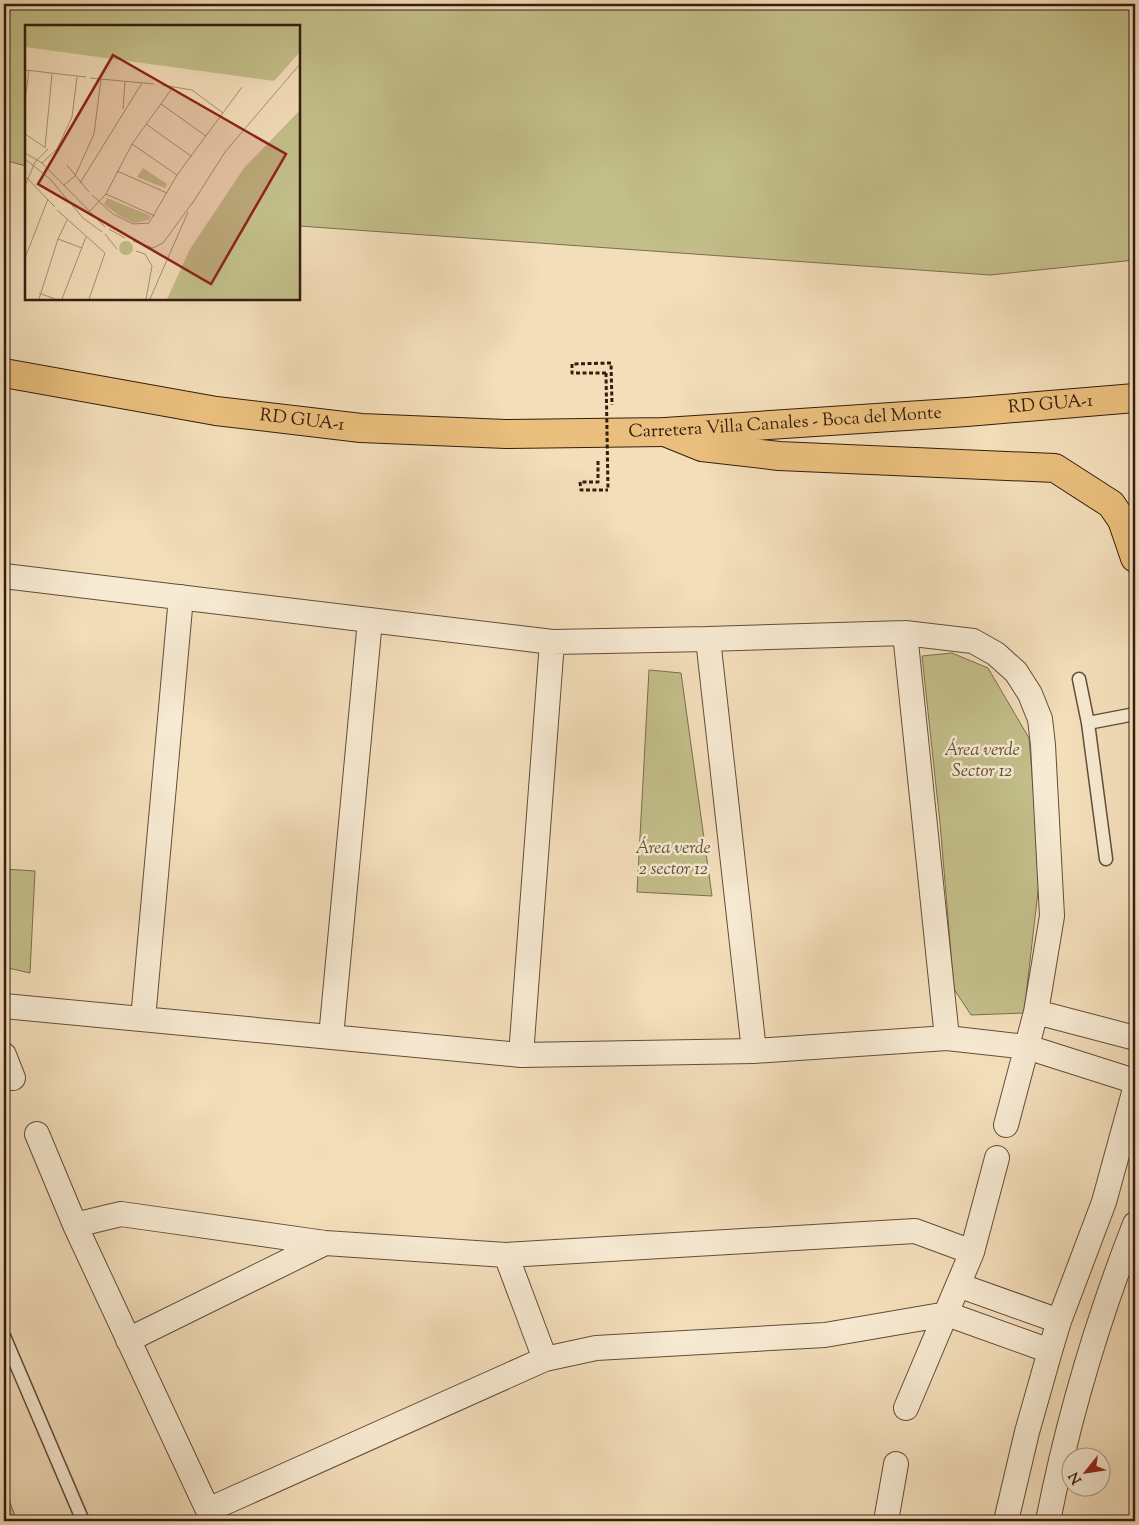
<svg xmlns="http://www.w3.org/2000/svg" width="1139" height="1525" viewBox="0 0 1139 1525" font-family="'Sorts Mill Goudy',serif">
  <rect width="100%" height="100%" fill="#f3deba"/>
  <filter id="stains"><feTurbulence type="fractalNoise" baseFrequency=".004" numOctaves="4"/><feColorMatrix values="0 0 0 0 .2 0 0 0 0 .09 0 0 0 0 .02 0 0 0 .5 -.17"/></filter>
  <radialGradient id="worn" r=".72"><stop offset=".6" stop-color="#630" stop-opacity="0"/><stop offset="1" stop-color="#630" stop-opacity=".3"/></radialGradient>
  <!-- green -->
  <path fill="#c3bf8a" stroke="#7c6e4c" d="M4 4H1135V260L990 275 299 226V26H26V166L4 160Z
    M952 653 988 668 1029 738 1040 874 1024 1013 971 1015 954 989 940 823 922 656Z
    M649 670 681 673 712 896 637 892Z
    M4 869 35 871 30 973 4 967Z
    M4 1487 17 1521H4Z"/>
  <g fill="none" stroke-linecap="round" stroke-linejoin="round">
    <!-- service casing -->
    <g stroke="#644d39" stroke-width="15">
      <path id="service" d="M1079 679 1088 723 1106 859
        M1088 723 1135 714
        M4 1336 83 1521"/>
    </g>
    <!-- minor casing -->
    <g stroke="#644d39" stroke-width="26">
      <path id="minor" d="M4 576 552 642 708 639 905 633 973 641 996 654 1016 672 1030 694 1040 719 1043 745 1052 916 1036 1012 1006 1125
        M905 633 947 1038
        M708 639 754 1051
        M4 1006 521 1055 754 1051 947 1038 1027 1047 1134 1081
        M1036 1012 1135 1038
        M143 1019 181 597
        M331 1037 370 620
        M4 1055 13 1078
        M521 1055 552 642
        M37 1134 75 1225 213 1521
        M75 1225 121 1214 325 1243 506 1255 915 1231 972 1252
        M506 1255 545 1359
        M958 1285 1059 1321
        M128 1340 325 1243
        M906 1408 972 1252 997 1158
        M208 1510 545 1359 596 1348 825 1335 947 1314 1050 1351
        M886 1521 896 1464
        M1006 1521 1027 1432 1050 1351 1059 1321 1104 1202 1135 1089V1077
        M1048 1521C1068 1419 1097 1321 1135 1224"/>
    </g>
    <!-- primary casing -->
    <g stroke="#351d0e" stroke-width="30">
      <g id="primary">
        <path id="s1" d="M4 373 216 411 361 428 506 434 665 432 967 412 1135 398"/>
      </g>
    </g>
    <!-- trunk casing -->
    <g stroke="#351d0e" stroke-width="30">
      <path id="trunk" d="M665 432 702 447 779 456 1055 468 1111 504 1122 520 1135 558"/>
    </g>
    <!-- path -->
    <path stroke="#351d0e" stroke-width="3" stroke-dasharray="4 2.5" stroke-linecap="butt" d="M606 373H572V364L611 363 612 405
      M598 461V482H580L581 490H608"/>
    <!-- service -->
    <use href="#service" stroke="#f7ead2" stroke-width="12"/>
    <!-- minor -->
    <use href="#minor" stroke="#f7ead2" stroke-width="24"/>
    <!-- primary -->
    <use href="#primary" stroke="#eabf7d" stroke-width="28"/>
    <!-- trunk -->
    <use href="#trunk" stroke="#eabf7d" stroke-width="28"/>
    <!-- path-bridge -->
    <path stroke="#351d0e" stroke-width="3" stroke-dasharray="4 2.5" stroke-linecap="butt" d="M606 373 608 490"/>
  </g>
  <g text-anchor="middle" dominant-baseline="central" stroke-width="5" stroke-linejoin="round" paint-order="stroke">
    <!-- street labels -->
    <g font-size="18" fill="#351d0e" stroke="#f7ead2">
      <text stroke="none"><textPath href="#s1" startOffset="1052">RD GUA-1</textPath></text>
      <text stroke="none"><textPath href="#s1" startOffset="302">RD GUA-1</textPath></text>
      <text stroke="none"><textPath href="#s1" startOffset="786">Carretera Villa Canales - Boca del Monte</textPath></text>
    </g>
    <!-- park labels -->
    <g font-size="18" font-style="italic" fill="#604e33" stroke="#f7ead2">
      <text x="982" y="751">Área verde<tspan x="982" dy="21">Sector 12</tspan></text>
      <text x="673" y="849">Área verde<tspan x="673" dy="21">2 sector 12</tspan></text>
    </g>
  </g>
  <!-- overview -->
  <g transform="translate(25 25)">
    <rect width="275" height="275" fill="#f3deba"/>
    <path d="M0 1H275V27L249 56 0 22ZM275 85V274H142L165 224 219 143ZM118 143 142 159 140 163 112 152ZM82 173 126 191 124 195 109 198 93 190 79 179ZM94 223a7 7 0 1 1 14 0a7 7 0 1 1-14 0Z" fill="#c3bf8a"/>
    <path fill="none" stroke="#a79175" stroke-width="1" d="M0 45 61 52M65 53 129 59M137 60 167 65 198 88M0 75 4 46M136 79 181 111M98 84 100 56M121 99 166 131M0 109 21 123M107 119 152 150M20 122 27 49M0 128 17 138 80 202M0 134 25 154 58 193 77 207M17 138 32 124 47 92 52 52M42 140 64 167M92 146 142 168M0 151 30 182M55 158 117 58M39 160 50 151 69 109 76 54M0 161 10 137 23 124M81 169 130 191M67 170 88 189 108 199 124 198 152 150 217 62M167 179 200 127 275 39M32 185 80 228 64 274M64 187 81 169 107 119 148 62M84 204 100 213M80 209 92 224M33 214 57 223M108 216 128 223 138 218 168 177M111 226 120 229 127 241 121 274M0 233 23 174M14 268 30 274M14 274 33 214 42 195M37 274 61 212M125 274 163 187"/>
    <path fill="#8f2418" fill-opacity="0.15" stroke="#8f2418" stroke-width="2.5" d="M88 30 261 129 186 259 13 159Z"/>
    <rect width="275" height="275" fill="none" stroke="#351d0e" stroke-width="2.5"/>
  </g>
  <!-- margin -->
  <rect width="1139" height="1525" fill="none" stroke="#f3deba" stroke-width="20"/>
  <rect x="5" y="5" width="1129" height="1515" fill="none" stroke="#351d0e" stroke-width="2.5"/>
  <rect x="10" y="10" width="1119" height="1505" fill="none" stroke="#351d0e"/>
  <!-- north arrow -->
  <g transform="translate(1086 1472) rotate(240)"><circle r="24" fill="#f7ead2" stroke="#a99884"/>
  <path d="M0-4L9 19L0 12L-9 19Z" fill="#8f2418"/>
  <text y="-8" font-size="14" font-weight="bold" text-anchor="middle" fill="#351d0e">N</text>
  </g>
  <rect width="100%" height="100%" filter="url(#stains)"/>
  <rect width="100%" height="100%" fill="url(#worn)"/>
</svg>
